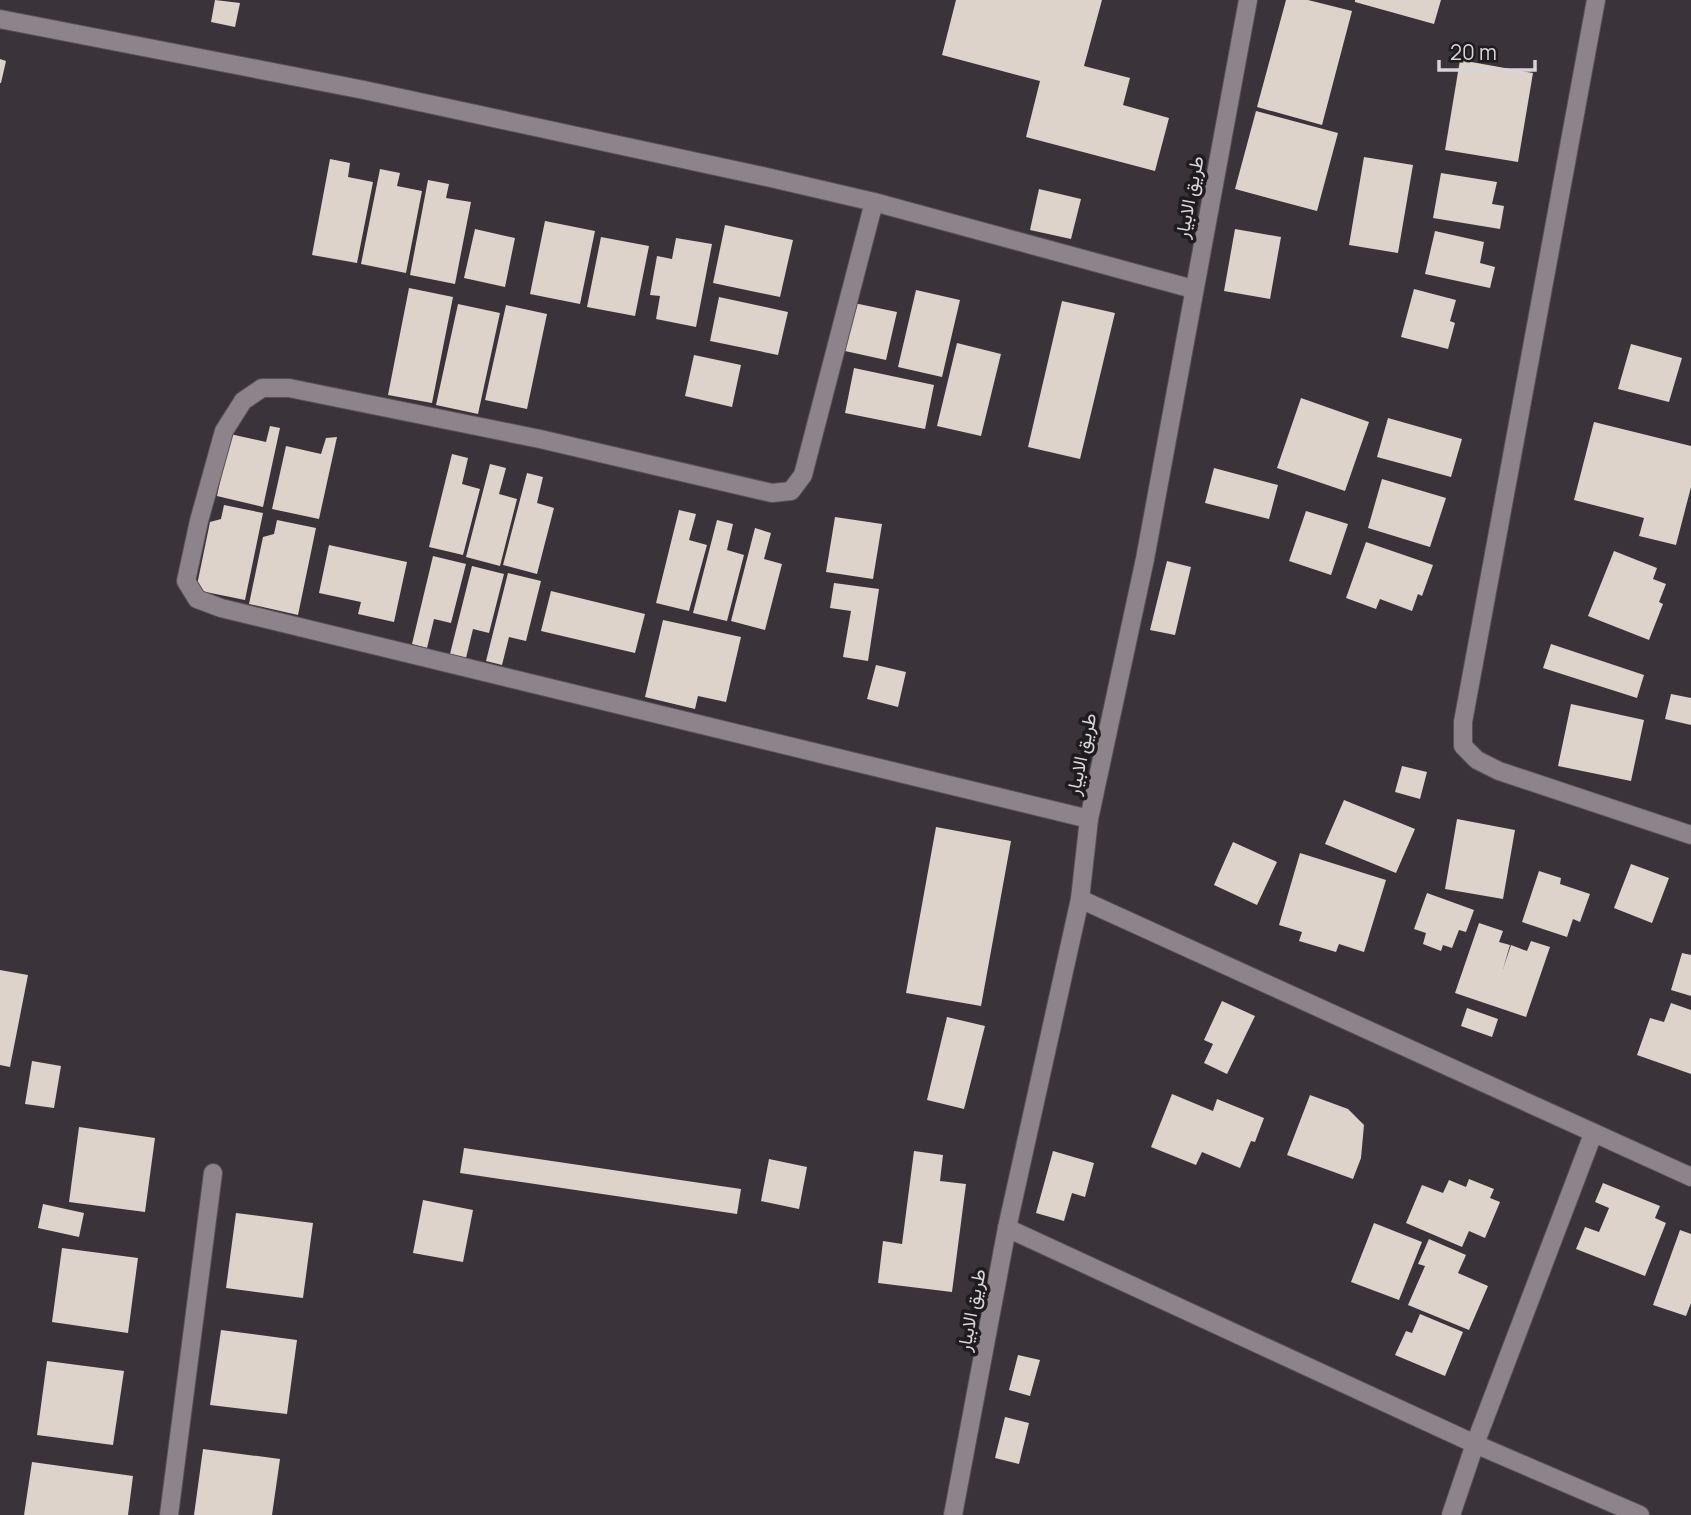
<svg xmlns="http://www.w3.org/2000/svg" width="1691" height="1515" viewBox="0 0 1691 1515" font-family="Manrope,Vazirmatn,sans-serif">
  <rect width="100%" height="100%" fill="#3a3339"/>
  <!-- building -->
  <path fill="#ddd3cb" d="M215 0 240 3 235 27 211 22Z
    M956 0H1102L1084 66 1130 78 1123 105 1169 118 1155 171 1026 137 1040 81 942 55Z
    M1286 0H1308L1352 11 1322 125 1257 107Z
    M1355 0H1441L1434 24 1355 2Z
    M0 59 6 61 1 83H0Z
    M1460 60 1533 73 1518 162 1445 150Z
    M1256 111 1338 133 1317 211 1235 189Z
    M1364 157 1413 165 1398 253 1349 245Z
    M330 159 350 163 348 177 373 182 357 263 312 255Z
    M380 169 400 173 397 186 422 191 406 273 361 264Z
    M1441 173 1497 182 1492 204 1504 206 1500 229 1433 218Z
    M428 180 449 184 446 198 471 202 455 284 410 275Z
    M1039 189 1081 199 1071 239 1030 230Z
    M545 221 595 231 580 304 530 294Z
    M725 225 793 240 780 297 713 283Z
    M475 229 515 238 505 287 464 278Z
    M1235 229 1281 237 1270 299 1224 291Z
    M1435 231 1484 242 1480 263 1495 267 1490 288 1425 274Z
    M601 237 649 246 635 316 587 307Z
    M676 238 712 244 696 327 656 319 660 296 650 295 657 256 672 259Z
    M409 288 453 297 432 403 388 395Z
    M1414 289 1456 300 1450 321 1455 323 1448 349 1401 337Z
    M916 290 960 300 942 377 898 367Z
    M719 297 788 312 778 355 710 341Z
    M1062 301 1115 313 1080 459 1028 447Z
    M854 303 897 312 886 360 845 351Z
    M458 304 500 313 478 414 436 405Z
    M506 305 547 314 527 409 485 400Z
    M957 343 1001 354 981 436 937 426Z
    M1631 344 1682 358 1669 402 1618 389Z
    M694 355 741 365 732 407 685 396Z
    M854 368 934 385 925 429 845 413Z
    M1301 398 1369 422 1345 491 1277 468Z
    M1388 418 1462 439 1451 477 1377 457Z
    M1594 422 1691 446V487L1676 545 1639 536 1644 518 1574 500Z
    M270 426 280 428 263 507 217 496 230 434 266 442Z
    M337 437 319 519 272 509 286 446 321 454 326 438Z
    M452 454 468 458 462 484 480 489 463 555 429 547Z
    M490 464 506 468 499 494 517 499 500 566 466 557Z
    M1214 468 1278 485 1269 519 1205 503Z
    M527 473 543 477 537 503 554 508 537 574 503 565Z
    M1382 479 1446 498 1430 547 1368 528Z
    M224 505 263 513 245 600 196 590 210 522 221 519Z
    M679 510 696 514 689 540 707 545 689 611 656 603Z
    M1306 511 1348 524 1331 575 1289 561Z
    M835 517 882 524 873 579 826 572Z
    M277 520 316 528 298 615 249 604 263 537 274 534Z
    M717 520 733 524 727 550 744 555 727 621 693 613Z
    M755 528 771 533 764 559 782 564 765 630 731 621Z
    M1366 542 1433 565 1422 596 1418 594 1412 611 1380 599 1376 609 1346 598Z
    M329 545 407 562 394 622 358 614 361 602 319 593Z
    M1614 551 1657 568 1653 579 1666 584 1659 602 1663 604 1649 640 1588 616Z
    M433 556 466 564 451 623 434 619 427 648 412 644Z
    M1167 561 1191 567 1175 635 1150 630Z
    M472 566 504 574 489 633 473 629 466 658 450 654Z
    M508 573 541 581 526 641 509 637 502 665 486 661Z
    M834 583 879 589 868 661 843 657 851 611 830 608Z
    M551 591 645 614 635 653 541 631Z
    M663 620 741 637 726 702 698 696 695 709 645 697Z
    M1551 644 1644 675 1637 698 1543 668Z
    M876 665 906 672 898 707 867 699Z
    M1671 694 1691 698V725L1665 719Z
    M1571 704 1644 720 1631 781 1558 766Z
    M1402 766 1427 772 1420 799 1395 792Z
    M1344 800 1415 829 1396 873 1325 844Z
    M1457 819 1515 830 1503 899 1445 889Z
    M936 827 1011 841 981 1006 906 993Z
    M1233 842 1277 862 1257 905 1214 885Z
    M1300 853 1386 880 1364 952 1339 944 1336 952 1299 941 1302 932 1279 925Z
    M1631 864 1669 878 1652 923 1614 908Z
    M1539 871 1561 878 1560 884 1590 894 1580 922 1573 919 1567 937 1522 922Z
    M1427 893 1474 910 1466 932 1459 930 1452 948 1443 945 1441 951 1423 944 1426 933 1414 929Z
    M1479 923 1503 931 1499 942 1510 945 1503 969 1511 945 1527 951 1531 941 1550 947 1526 1017 1455 993Z
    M1682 953 1691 955V996L1671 990Z
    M0 970 28 975 10 1067 0 1065Z
    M1222 1001 1255 1016 1227 1074 1204 1063 1213 1044 1204 1040Z
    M1671 1003 1691 1010V1074L1637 1055 1650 1018 1664 1022Z
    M1467 1008 1498 1019 1492 1037 1461 1026Z
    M947 1017 985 1026 964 1109 927 1100Z
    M32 1061 61 1066 54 1108 25 1104Z
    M1172 1094 1213 1111 1217 1099 1264 1118 1255 1142 1251 1141 1240 1168 1202 1152 1196 1165 1151 1147Z
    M1310 1095 1348 1109 1364 1125 1361 1158 1353 1179 1287 1155Z
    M79 1127 155 1138 145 1212 69 1202Z
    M464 1148 741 1189 737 1214 460 1173Z
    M914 1151 943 1155 940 1181 966 1184 952 1292 878 1283 883 1241 902 1244Z
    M1053 1151 1094 1163 1085 1197 1072 1193 1064 1221 1036 1213Z
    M769 1159 807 1167 799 1209 761 1201Z
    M1469 1179 1494 1189 1490 1198 1500 1202 1485 1238 1469 1231 1462 1247 1406 1223 1422 1185 1443 1193 1449 1180 1466 1187Z
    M1603 1183 1660 1206 1655 1218 1666 1223 1645 1276 1576 1249 1585 1227 1599 1232 1609 1208 1595 1202Z
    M423 1200 473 1210 463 1262 413 1253Z
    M43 1204 84 1213 79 1237 38 1228Z
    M236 1213 313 1223 303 1298 226 1288Z
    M1374 1223 1422 1242 1399 1300 1351 1282Z
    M1680 1230 1691 1234V1303L1686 1316 1653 1305Z
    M1429 1239 1466 1255 1458 1273 1488 1286 1469 1330 1408 1305 1425 1266 1418 1264Z
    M62 1248 138 1258 128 1333 52 1322Z
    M1420 1314 1463 1332 1445 1376 1395 1355 1406 1331 1412 1333Z
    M221 1330 297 1340 287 1414 210 1405Z
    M1018 1355 1040 1360 1030 1396 1009 1390Z
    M47 1361 124 1371 113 1445 37 1435Z
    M1005 1417 1029 1423 1019 1464 995 1458Z
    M203 1449 280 1459 272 1515H194Z
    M32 1462 133 1476 128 1515H24Z"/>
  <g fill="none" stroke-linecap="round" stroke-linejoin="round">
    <!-- street casing -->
    <g stroke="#585258" stroke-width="20">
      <path id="street" d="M1596 0 1463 722V746L1477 760 1499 771 1691 835
        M0 19 364 90 771 178 874 202 1193 289
        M874 202 803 475 791 491 772 493 540 439 289 388H262L243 401 224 431 199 521 186 581 197 599 221 608 1089 819
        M1080 899 1691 1177
        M1007 1228 1475 1444 1640 1515
        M169 1515 213 1173
        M1451 1515 1475 1444 1593 1134"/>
    </g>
    <!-- secondary casing -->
    <g stroke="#585258" stroke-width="20">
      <path id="secondary" d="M953 1515 1007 1228 1080 899 1089 819 1145 559 1248 0"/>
    </g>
    <!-- street -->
    <use href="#street" stroke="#8c838b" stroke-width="18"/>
    <!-- secondary -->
    <use href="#secondary" stroke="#8c838b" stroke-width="18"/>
  </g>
  <g text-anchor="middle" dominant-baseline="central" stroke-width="7" stroke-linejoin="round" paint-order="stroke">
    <!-- street labels -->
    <g font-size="19" fill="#d9d4d8" stroke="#1f1c1f">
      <text transform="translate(1189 197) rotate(-79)">طريق الابيار</text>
      <text transform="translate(1081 754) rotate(-78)">طريق الابيار</text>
      <text transform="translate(971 1310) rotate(-79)">طريق الابيار</text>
    </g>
  </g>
  <!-- scale -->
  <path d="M1439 60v10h96v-10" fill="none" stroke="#d9d4d8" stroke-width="3.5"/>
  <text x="1450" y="60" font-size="21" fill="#d9d4d8" stroke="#1f1c1f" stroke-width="5" paint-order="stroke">20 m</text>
</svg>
